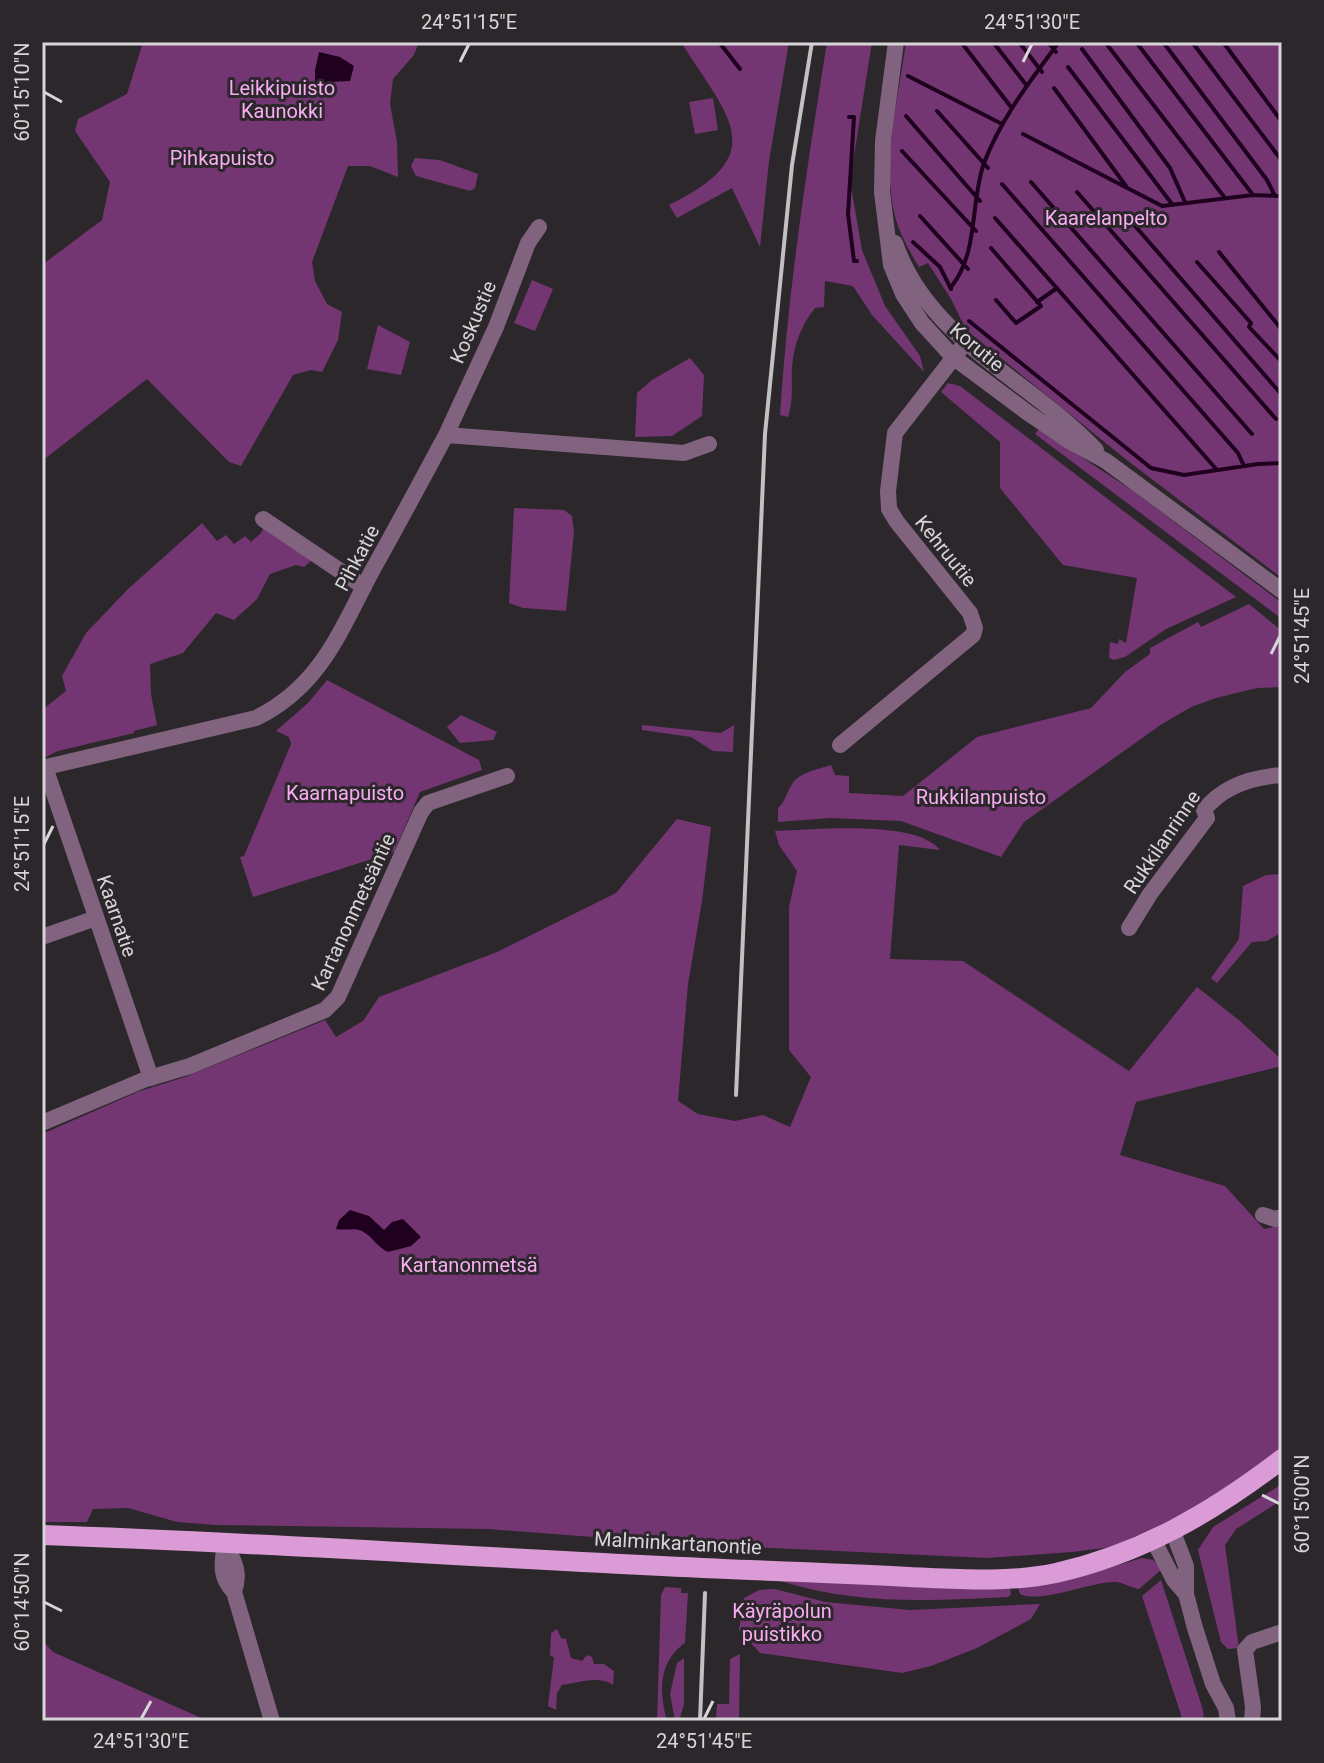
<svg xmlns="http://www.w3.org/2000/svg" width="1324" height="1763" viewBox="0 0 1324 1763" font-family="Roboto,sans-serif">
  <rect width="100%" height="100%" fill="#2b272b"/>
  <!-- green -->
  <path fill="#743672" d="M143 42H419L414 55 393 79 390 104 397 142 398 177 370 166H348L312 262 315 281 327 304 342 312 338 340 322 372 311 370 293 375 241 466 229 462 147 379 42 461V265L102 220 110 182 75 131 78 119 127 94Z
    M681 42H789L769 161 760 247 732 188 677 218 669 205C774 154 727 116 681 42Z
    M827 42H872L850 181 862 250 885 306 920 356 924 372 872 315 853 286 825 281 824 307 815 308C801 326 794 344 792 367 791 384 794 400 788 417L780 415C788 290 807 166 827 42Z
    M906 42H1282V578L1128 461 966 330 951 299 928 263 919 267C909 250 900 235 895 216 881 164 899 95 906 42Z
    M713 98 718 130 695 134 689 102Z
    M415 158 440 160 478 174 475 188 470 191 416 176 411 166Z
    M532 280 553 289 535 331 514 323Z
    M378 325 410 342 401 375 367 369Z
    M690 358 704 375 702 416 672 436 635 437 637 393 652 380Z
    M948 383 960 386 1236 597 1166 629 1125 657 1114 660 1109 658 1110 642 1118 644 1119 639 1126 643 1137 578 1063 565 1000 488V442L941 392Z
    M1039 429 1136 493 1282 603V619L1035 434Z
    M514 508 564 510 572 516 574 532 566 611 523 608 509 603Z
    M202 523 217 541 226 535 234 544 245 536 251 542 261 533 264 527 311 556V561L304 567 296 565 270 574 257 599 234 620 216 613 183 653 150 664 151 694 157 725 134 731V733L58 751 42 759V710L66 691 62 676 86 633 128 589Z
    M1249 604 1282 631V687L1257 688 1216 698 1191 707 1162 724 1024 822 1001 857 901 821 830 818 778 822V808C785 802 786 794 791 786 798 772 817 770 831 765L835 775 849 776V793L903 796 977 737 1091 708 1125 672 1150 654V648L1198 622 1201 627Z
    M327 680 479 760 482 770 420 792 394 852 253 897 240 857 244 856 291 744 289 737 276 731 308 703Z
    M461 715 497 732 493 740 460 743 447 727Z
    M642 725 721 733 734 725 733 752 713 751 691 737 642 730Z
    M677 819 711 827 702 901 688 984 678 1101 698 1114 735 1121 763 1115 790 1127 811 1077 789 1050V907L797 871 779 845 775 831C812 830 916 819 940 850L899 845 890 959 963 961 1129 1071 1197 987 1240 1021 1282 1060V1066L1136 1102 1120 1155 1225 1186 1264 1229 1282 1225V1448L1265 1463 1182 1515 1112 1547 1072 1552 987 1558 684 1544 488 1529 216 1525 177 1522 128 1508 93 1509 87 1522H42V1134L140 1091 185 1077 325 1020 336 1037 363 1021 379 997 497 952 616 893Z
    M1282 874V932L1267 941 1252 942 1217 983 1211 978 1239 939 1243 886 1266 875Z
    M1282 1484V1500L1236 1529 1225 1545 1239 1648 1228 1649 1221 1642 1198 1550 1213 1527Z
    M1142 1558 1153 1560 1162 1569 1139 1589C1131 1588 1123 1582 1115 1582 1089 1582 1041 1604 1020 1594L1018 1587 1057 1583Z
    M1161 1580 1203 1710 1204 1721H1183L1142 1596Z
    M781 1581 1010 1588 1011 1594 1008 1597C934 1601 853 1605 781 1581Z
    M665 1587 681 1588V1593H688L685 1643C658 1662 659 1692 667 1721H657L661 1595Z
    M775 1589 825 1602 910 1610 1040 1604 1031 1619 977 1648 931 1666 902 1673 760 1653 739 1630 744 1598 759 1590Z
    M557 1629 561 1638 566 1639 571 1658 582 1661 587 1655 592 1657 594 1664H604L614 1671 613 1685C598 1675 579 1683 562 1685L557 1693 556 1710 548 1706 554 1657 550 1656 551 1633Z
    M42 1640 53 1652 208 1721H42Z
    M740 1654 739 1721H716L717 1704H729L730 1659Z
    M684 1658V1704L679 1721H675L670 1694 677 1663Z"/>
  <!-- water -->
  <path fill="#1f001f" d="M319 52 340 57 354 66 350 81 329 82 324 89 315 90V70Z
    M350 1210 369 1216 384 1230 392 1222 403 1219 421 1237 411 1246 388 1252C377 1247 373 1237 362 1231 355 1227 345 1231 336 1229L339 1220Z"/>
  <g fill="none" stroke-linecap="round" stroke-linejoin="round">
    <!-- stream -->
    <path stroke="#1f001f" stroke-width="4" d="M719 42 740 69
      M961 42 1011 107
      M993 42 1027 86
      M1019 42 1042 72
      M1048 42 1056 52
      M1105 42 1225 198
      M1136 42 1253 195
      M1163 42 1267 180 1275 196
      M1192 42 1282 161
      M1223 42 1282 122
      M1082 49 1170 168 1185 202
      M1068 67 1172 204
      M908 76 1002 124
      M1054 88 1126 186
      M937 111 988 168
      M906 116 980 201
      M849 117H854L848 214 854 261H857
      M1023 134 1162 206 1253 195 1282 196
      M902 151 976 231
      M1031 182 1252 434
      M1002 184 1238 453 1244 466
      M1077 192 1276 419
      M920 216 968 269
      M995 218 1217 470
      M1129 219 1282 395
      M913 242 940 267 951 289
      M991 248 1041 306 1016 323 996 300
      M1219 252 1282 330
      M1197 262 1251 323 1249 327 1282 362
      M951 287C979 253 970 202 984 163 1001 118 1031 80 1059 42
      M1037 302 1057 288
      M969 321 1151 468 1184 475 1258 464 1282 463"/>
    <!-- minor -->
    <path stroke="#81637f" stroke-width="16" d="M896 42 883 141 882 192 891 265 903 294 922 323 953 357 1028 413 1069 441 1106 461 1282 591
      M895 243C928 340 1030 380 1096 450
      M446 435 496 327 528 243 539 227
      M263 519 364 587
      M840 745 973 635 975 628 970 613 897 522 889 509 888 491 895 433 965 343
      M45 767 151 1078
      M42 768 256 718C321 686 340 631 372 571 397 526 422 480 446 435L684 453 709 444
      M1129 928 1150 894 1207 818 1204 810C1223 786 1253 777 1282 775
      M42 937 96 918
      M42 1123 146 1079 190 1066 325 1010 338 997 421 812 428 803 507 776
      M1263 1215 1275 1219 1282 1217
      M1173 1532 1186 1566V1594L1195 1628 1213 1684 1226 1708 1228 1721
      M1154 1541 1174 1580 1186 1594
      M225 1543C234 1561 241 1572 234 1592L272 1721
      M225 1543C222 1563 219 1577 234 1592
      M1252 1721 1253 1707 1245 1650 1252 1642 1282 1632"/>
    <!-- major -->
    <path stroke="#da9bd6" stroke-width="20" d="M42 1535C278 1543 514 1560 750 1570 803 1572 856 1574 909 1577 957 1579 1009 1583 1056 1573 1141 1554 1213 1512 1282 1459"/>
    <!-- rail -->
    <path stroke="#c2c0c2" stroke-width="4" d="M736 1095 765 434 792 165 812 42
      M700 1721 705 1593"/>
  </g>
  <!-- ticks -->
  <path fill="none" stroke="#d7d5d7" stroke-width="3" d="M460 62 469 44M1023 62 1032 44M44 92 62 102M1271 654 1280 636M44 844 53 826M1262 1495 1280 1504M44 1602 62 1611M141 1719 151 1701M704 1719 713 1701"/>
  <g text-anchor="middle" dominant-baseline="central" stroke-width="6" stroke-linejoin="round" paint-order="stroke">
    <!-- park labels -->
    <g font-size="20" fill="#f8adf3" stroke="#2b272b">
      <text x="282" y="88">Leikkipuisto<tspan x="282" dy="23">Kaunokki</tspan></text>
      <text x="222" y="158">Pihkapuisto</text>
      <text x="1106" y="218">Kaarelanpelto</text>
      <text x="345" y="793">Kaarnapuisto</text>
      <text x="981" y="797">Rukkilanpuisto</text>
      <text x="469" y="1265">Kartanonmetsä</text>
      <text x="782" y="1611">Käyräpolun<tspan x="782" dy="23">puistikko</tspan></text>
    </g>
    <!-- street labels -->
    <g font-size="20" fill="#d7d5d7" stroke="#2b272b">
      <text transform="translate(473 322) rotate(-67)">Koskustie</text>
      <text transform="translate(977 347) rotate(40)">Korutie</text>
      <text transform="translate(946 551) rotate(51)">Kehruutie</text>
      <text transform="translate(357 558) rotate(-62)">Pihkatie</text>
      <text transform="translate(1162 842) rotate(-56)">Rukkilanrinne</text>
      <text transform="translate(353 912) rotate(-65)">Kartanonmetsäntie</text>
      <text transform="translate(117 916) rotate(71)">Kaarnatie</text>
      <text transform="translate(678 1543) rotate(3)">Malminkartanontie</text>
    </g>
  </g>
  <!-- border -->
  <rect width="1324" height="1763" fill="none" stroke="#2b272b" stroke-width="88"/>
  <rect x="44" y="44" width="1236" height="1675" fill="none" stroke="#d7d5d7" stroke-width="3"/>
  <g font-size="20" text-anchor="middle" fill="#d7d5d7">
    <text x="469" y="29">24°51'15"E</text>
    <text x="1032" y="29">24°51'30"E</text>
    <text transform="translate(22 92) rotate(-90)" y="7">60°15'10"N</text>
    <text transform="translate(1302 636) rotate(-90)" y="7">24°51'45"E</text>
    <text transform="translate(22 844) rotate(-90)" y="7">24°51'15"E</text>
    <text transform="translate(1302 1504) rotate(-90)" y="7">60°15'00"N</text>
    <text transform="translate(22 1602) rotate(-90)" y="7">60°14'50"N</text>
    <text x="141" y="1748">24°51'30"E</text>
    <text x="704" y="1748">24°51'45"E</text>
  </g>
</svg>
